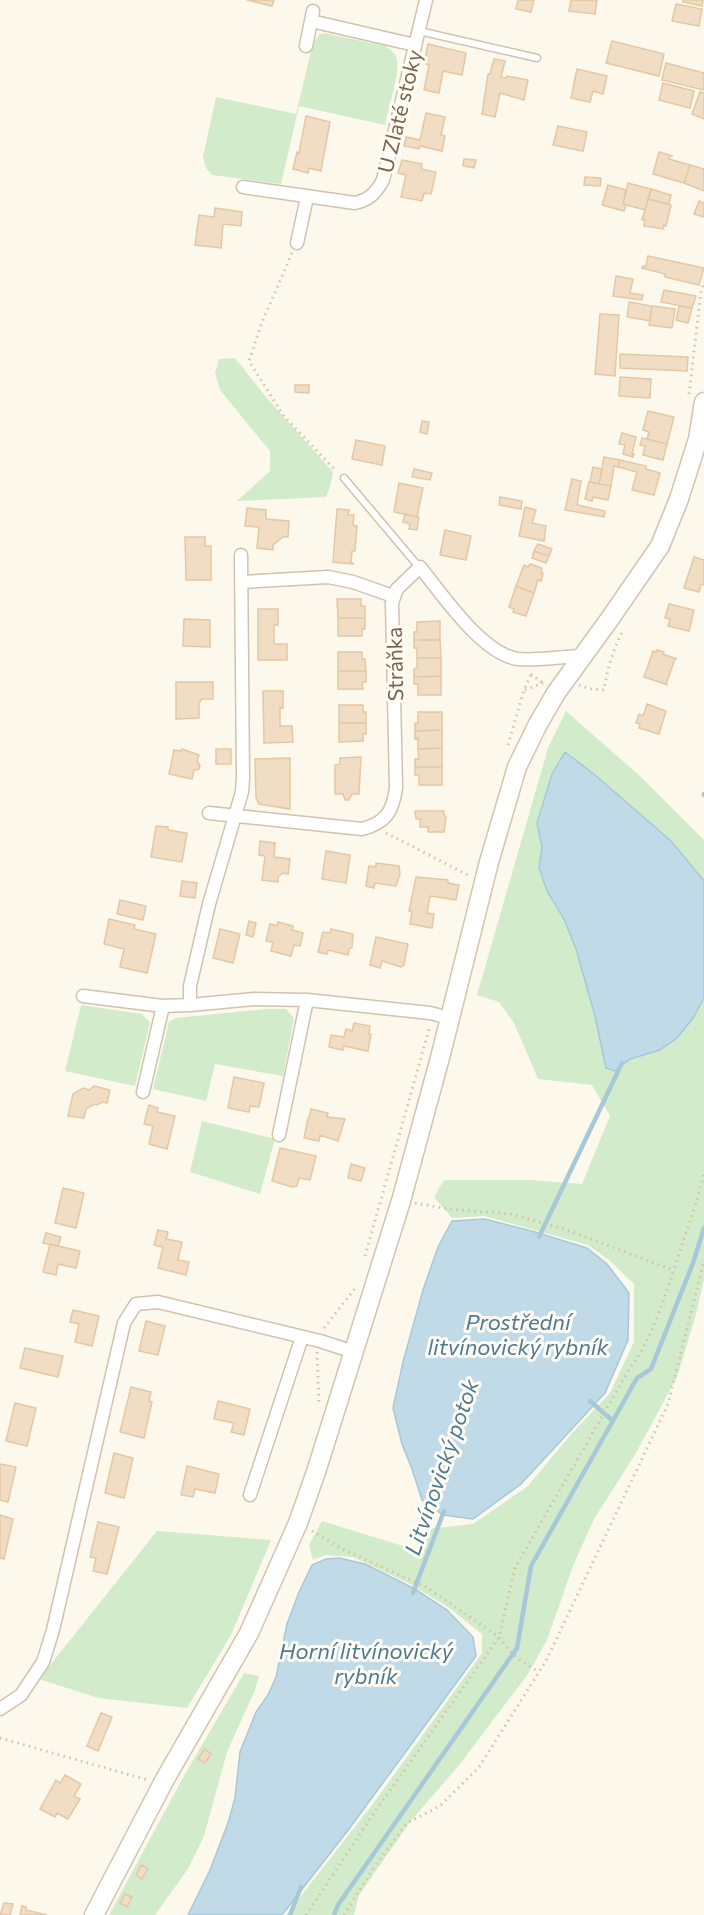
<svg xmlns="http://www.w3.org/2000/svg" width="704" height="1915" viewBox="0 0 704 1915" font-family="Commissioner,sans-serif">
  <rect width="100%" height="100%" fill="#fcf9ec"/>
  <!-- green -->
  <path fill="#d2ebca" d="M323 33 385 46C391 50 396 53 397 60 400 73 388 110 385 125L299 106 281 184 212 175 206 168 203 157 216 97 296 114 313 43 319 35Z
    M235 358 266 397 333 472 330 487 326 497 237 501 270 471V451L220 390 215 373 219 359Z
    M566 711 641 777 704 840V881L671 841 595 775 565 752 552 774 537 823 542 847 539 868 547 891 564 919 576 949 595 1016 606 1068 615 1071 630 1059 660 1050 677 1038 693 1018 704 998V1280L695 1318 677 1377 636 1453 594 1519 573 1566 547 1640 528 1674 460 1764 410 1822 359 1895 354 1915H286L375 1801 482 1653V1634L448 1607 410 1584 353 1557 325 1555 313 1560 309 1545 322 1521 419 1551 427 1529 473 1524 528 1486 572 1433 610 1393 634 1342V1284L609 1260 588 1245 484 1216 452 1218 434 1197 444 1180H530L582 1184 610 1116 592 1085 538 1079 514 1023 499 1002 477 995 548 748Z
    M81 1005 142 1014 150 1023 135 1086 65 1071Z
    M267 1009H286L294 1018 283 1076 215 1064 206 1101 153 1089 169 1022 176 1018Z
    M202 1121 275 1139 260 1194 190 1172Z
    M157 1531 271 1540 231 1635 187 1708 98 1698 39 1679Z
    M244 1673 259 1676 255 1690 227 1752 204 1836 188 1869 155 1915H109L185 1774Z"/>
  <!-- water -->
  <path fill="#c0dbe7" stroke="#a6c8d8" stroke-width="1.5" d="M565 752 595 775 671 841 704 881V998L693 1018 677 1038 660 1050 630 1059 615 1071 606 1068 595 1016 576 949 564 919 547 891 539 868 542 847 537 823 552 774Z
    M485 1219 535 1232 587 1248 607 1264 629 1293 628 1340 605 1393 521 1484 473 1519 443 1515 422 1500 412 1469 402 1444 393 1408 403 1362 423 1290 438 1247 452 1221Z
    M339 1558 365 1564 415 1589 447 1610 473 1637 476 1656 349 1829 282 1915H188L210 1870 228 1823 235 1798 240 1752 256 1712 268 1695 276 1677 287 1624 299 1592 312 1565 326 1559Z"/>
  <g fill="none" stroke-linecap="round" stroke-linejoin="round">
    <!-- stream -->
    <path stroke="#a6c8d8" stroke-width="4.5" d="M704 794V795
      M539 1237 622 1063
      M590 1401 613 1421
      M413 1593 444 1511
      M290 1915 301 1887
      M334 1915 338 1905 517 1648 531 1566 637 1378 651 1369 693 1263 704 1228"/>
  </g>
  <!-- building -->
  <path fill="#f1ddc4" stroke="#e4c7a4" stroke-width="1.5" d="M247 0H274L272 6Z
    M518 0H534L531 12 516 9Z
    M571 0H597L595 14 569 11Z
    M683 0H703L702 6 683 2Z
    M676 4 702 9 699 26 672 21Z
    M612 41 664 54 659 76 606 63Z
    M428 44 466 53 462 75 443 71 439 93 424 90 429 65 424 63Z
    M494 59 505 61 501 77 506 78 507 76 528 80 524 100 500 93 495 117 482 114 488 74H490Z
    M666 63 704 73V90L662 80Z
    M577 69 607 76 603 94 593 91 590 102 571 98Z
    M663 83 694 91 690 108 659 100Z
    M700 92 704 93V119L692 114Z
    M426 113 445 117 441 135 445 136 442 151 420 146 419 149 404 146 406 137 420 140Z
    M306 116 330 122 321 171 309 168 308 173 293 169 297 152 299 153Z
    M558 126 587 132 583 151 553 145Z
    M659 152 673 156H670L669 159 690 165 684 183 653 174Z
    M464 159 476 160 474 168 463 166Z
    M402 160 422 164 421 169 436 172 431 194 424 193 422 201 401 197 406 175 398 173Z
    M690 165 704 169V191L684 183Z
    M585 177 601 178 600 186 584 185Z
    M628 183 651 189 645 210 623 204Z
    M608 185 626 190 623 204 626 205 624 211 602 205Z
    M651 189 671 195 669 204 649 199Z
    M648 199 671 205 666 226 664 225 663 229 644 226 645 220H642Z
    M699 201 704 203V217L694 214Z
    M215 208 242 212 241 226 223 224 221 248 195 245 199 215 214 217Z
    M648 256 704 268 699 285 665 277V274L642 268 643 266H646Z
    M616 276 633 279 630 293 643 295 642 300 613 296Z
    M664 290 696 296 692 308 661 302Z
    M629 302 652 306 650 321 627 317Z
    M652 306 675 309 672 328 649 325Z
    M679 306 692 308 688 323 676 320Z
    M600 314 619 315 615 376 595 374Z
    M620 354 688 357 687 371 620 368Z
    M620 377 651 379 650 398 619 396Z
    M295 385H309V393L295 392Z
    M648 411 674 417 667 444 647 439 649 432 643 430Z
    M422 421 429 422 427 434 420 432Z
    M622 433 636 437 632 454H634L633 457 623 454 625 445 619 444Z
    M642 438 667 444 663 460 643 455 645 446 640 445Z
    M356 440 385 446 382 465 352 459Z
    M604 457 620 460 618 467 614 466 611 486 599 484Z
    M620 460 646 466V469L660 473 654 495 632 490 637 472 618 467Z
    M593 467 602 469 599 484 590 482Z
    M414 469 432 473 430 480 412 477Z
    M572 479 581 481 577 505 605 511 604 517 565 510Z
    M589 482 611 486 608 500 593 497 592 501 585 499Z
    M399 483 423 488 417 517 394 512Z
    M500 497 522 501 521 509 499 505Z
    M525 507 536 510 532 523 546 526 544 541 519 536Z
    M247 508 266 510V519L289 521 288 537H283L273 545V550L257 548 259 527 245 526Z
    M337 509 349 510 348 515H354L353 525 357 526 355 551H352L351 562 354 564 333 562Z
    M405 514 419 517 417 530 409 529 410 524 403 522Z
    M445 530 471 536 466 560 440 555Z
    M185 537H205V546H211V580H186Z
    M538 544 552 549 549 556 534 551Z
    M534 551 549 556 546 563 532 558Z
    M694 557 704 560V585L701 584 699 592 684 588Z
    M530 564 542 568 541 573H543L541 581 538 580 534 593 516 586 524 565 528 567Z
    M516 586 534 593 526 616 513 612 514 609 509 607Z
    M337 599H361V606H365V618H338Z
    M669 604 694 610 689 631 668 626 670 619 665 618Z
    M258 609H278V625H274V644H287V660H258Z
    M338 618H365V629H362V636H338Z
    M184 619 210 620V647L183 646Z
    M440 621V640H414V632H417V622Z
    M414 640H440L441 658H417V648H414Z
    M657 650 664 652 663 654 677 659H675L666 684 668 685 644 677 653 651 656 652Z
    M338 652H362V659H365L366 671H338Z
    M417 658H441V676L414 677V669L417 668Z
    M338 671H366V682H362L363 689H338Z
    M441 676V695H418V684H414V677Z
    M176 682H213V699H202L199 703V718L176 719Z
    M263 691H283V708L280 707V726H292L293 742 264 743Z
    M647 704 666 711 659 734 639 728 640 724 636 723 639 714 643 716Z
    M339 705H363V712H366V723H339Z
    M418 712H442V730L415 731V723H418Z
    M339 723H366V734H363V741L339 742Z
    M442 730V748L418 749V738L415 739V731Z
    M442 748V767H415V759H419L418 749Z
    M182 749 199 755 197 761 200 765 199 769 194 770 192 779 169 774 174 750 181 751Z
    M216 749H231V764H216Z
    M361 757 359 794H352L349 800H345L343 794H335V765L340 764V758Z
    M290 758V809L259 804 256 798 255 759Z
    M415 767H442V785H419V775H415Z
    M415 811H444V815L446 817 444 832H428V827H420V819H416Z
    M156 826 168 827V830L187 833 182 862 151 857Z
    M260 841 275 843 274 857 290 859 288 874 283 873 278 877V882L262 880 265 856 259 855Z
    M326 851 350 855 346 883 322 879Z
    M376 863 399 866 400 874 396 886 375 883 374 888 366 886 369 866 376 867Z
    M416 877 448 880V883L459 885 456 900 430 896 427 913 434 914 432 928 410 924 412 912 409 911Z
    M182 881 197 883 195 898 180 896Z
    M120 900 146 906 143 920 117 914Z
    M109 919 135 925 134 929 156 934 147 973 120 967 124 949 104 944Z
    M249 921 256 923 253 937 246 935Z
    M278 922 293 926 292 930 303 933 300 946 294 945 291 956 271 951 273 942 266 941 270 924 277 926Z
    M220 929 240 934 233 963 213 958Z
    M331 929 353 934 352 947 349 949 348 955 328 950 327 954 318 952 323 932 330 933Z
    M376 937 408 944 404 965 401 967 382 961 380 968 370 965Z
    M354 1023 370 1026 369 1034H371L368 1051 344 1046 343 1050 329 1047 331 1035 344 1037 346 1029 352 1031Z
    M234 1077 264 1083 259 1107 250 1106 249 1112 228 1108Z
    M94 1086 110 1090 107 1103 103 1102 97 1105 94 1104 86 1109 84 1118 68 1116 73 1094 83 1088 89 1090Z
    M149 1105 158 1108 157 1112 175 1116 167 1149 149 1144 153 1126 144 1124Z
    M311 1109 328 1113 327 1117 345 1119 338 1141 320 1135 319 1141 304 1138 308 1118H309Z
    M280 1148 316 1156 310 1180 299 1178 297 1186 292 1187 272 1181Z
    M351 1164 365 1168 361 1181 348 1178Z
    M63 1188 84 1193 76 1228 55 1223Z
    M158 1230 168 1232 166 1239 182 1242 178 1260 189 1262 186 1275 158 1268 163 1247 154 1245Z
    M46 1233 61 1237 58 1246 43 1243Z
    M50 1244 80 1251 76 1268 58 1264 56 1275 43 1272Z
    M73 1310 99 1316 92 1346 75 1342 79 1324 70 1322Z
    M146 1321 165 1326 158 1355 139 1351Z
    M25 1348 63 1356 58 1377 20 1368Z
    M131 1387 151 1392 149 1401 152 1402 144 1438 120 1432Z
    M218 1401 250 1409 244 1435 231 1432 234 1423 214 1419Z
    M15 1403 36 1408 27 1446 6 1441Z
    M114 1453 133 1458 124 1498 105 1493Z
    M0 1464 16 1467 8 1502 0 1500Z
    M187 1466 219 1474 215 1493 195 1489 193 1497 181 1495Z
    M0 1515 13 1519 4 1559 0 1558Z
    M98 1522 119 1527 107 1574 93 1571 96 1558 90 1557Z
    M101 1713 112 1717 98 1751 87 1746Z
    M205 1749 211 1754 205 1763 198 1759Z
    M65 1775 81 1784 74 1796 80 1799 68 1819 57 1813 55 1817 40 1809 56 1780 60 1783Z
    M141 1865 148 1869 142 1879 136 1875Z
    M125 1894 132 1897 127 1907 120 1903Z
    M4 1903 13 1904 10 1915H0Z
    M22 1906 26 1907V1910L47 1915H20Z"/>
  <g fill="none" stroke-linecap="round" stroke-linejoin="round">
    <!-- lane casing -->
    <g stroke="#cfc3b0" stroke-width="9">
      <path id="lane" d="M419 31 537 58
        M344 478 419 567"/>
    </g>
    <!-- street casing -->
    <g stroke="#cfc3b0" stroke-width="15">
      <path id="street" d="M311 21 415 45
        M306 46 313 11
        M243 187 355 203C369 200 376 193 383 180L426 0
        M297 243 307 197
        M242 582 328 577 353 582 393 596
        M209 813 362 829C386 823 393 811 396 788L392 603 397 589 420 567C442 594 482 654 518 659 538 661 563 656 584 656
        M83 996 163 1006 190 1005 254 999 307 1000 430 1013 450 1018
        M190 1005V986L209 904 242 792 243 778 241 555
        M143 1092 163 1006
        M279 1135 307 1000
        M250 1495 302 1337
        M0 1709 21 1695 43 1662 53 1630 124 1323 136 1304 158 1302 320 1341 354 1352"/>
    </g>
    <!-- secondary casing -->
    <g stroke="#d2c4af" stroke-width="21">
      <path id="secondary" d="M94 1915 165 1779 249 1633 298 1523 316 1472 401 1201 441 1054 489 862 517 767 538 724 556 693 609 620 660 546 679 499 698 439 704 402"/>
    </g>
    <!-- path -->
    <path stroke="#d7c1a6" stroke-width="3" stroke-dasharray="1.5 4.5" stroke-linecap="butt" d="M292 253 261 325 249 361 283 415 336 471
      M689 394 701 292 704 283
      M531 674 544 684
      M579 685 590 689 604 690C607 669 614 648 623 630
      M525 690 543 683
      M508 745 524 690 532 672
      M386 833 468 875
      M415 1203 449 1209 511 1214 564 1229 673 1270
      M365 1256 430 1026
      M324 1328 357 1286
      M317 1352 319 1405
      M312 1531 342 1549 426 1587 499 1637C510 1654 522 1662 539 1672
      M0 1738 148 1780
      M306 1915 374 1813 499 1637 515 1568 630 1368C654 1336 668 1287 681 1248 689 1223 699 1198 704 1172
      M344 1915 373 1869 407 1823 440 1806 479 1767 546 1661 668 1404 704 1261"/>
    <!-- lane -->
    <use href="#lane" stroke="#fff" stroke-width="6"/>
    <!-- street -->
    <use href="#street" stroke="#fff" stroke-width="12"/>
    <!-- secondary -->
    <use href="#secondary" stroke="#fff" stroke-width="18"/>
  </g>
  <g text-anchor="middle" dominant-baseline="central" stroke-width="6" stroke-linejoin="round" paint-order="stroke">
    <!-- street labels -->
    <g font-size="21" fill="#78644e" stroke="#fffcf3">
      <text transform="translate(399 111) rotate(-76)">U Zlaté stoky</text>
      <text transform="translate(394 664) rotate(-91)">Stráňka</text>
    </g>
    <!-- water labels -->
    <g font-size="22" font-style="italic" fill="#4b7a92" stroke="#fffcf3">
      <text x="518" y="1321">Prostřední<tspan x="518" dy="25">litvínovický rybník</tspan></text>
      <text transform="translate(441 1467) rotate(-71)">Litvínovický potok</text>
      <text x="366" y="1650">Horní litvínovický<tspan x="366" dy="25">rybník</tspan></text>
    </g>
  </g>
</svg>
